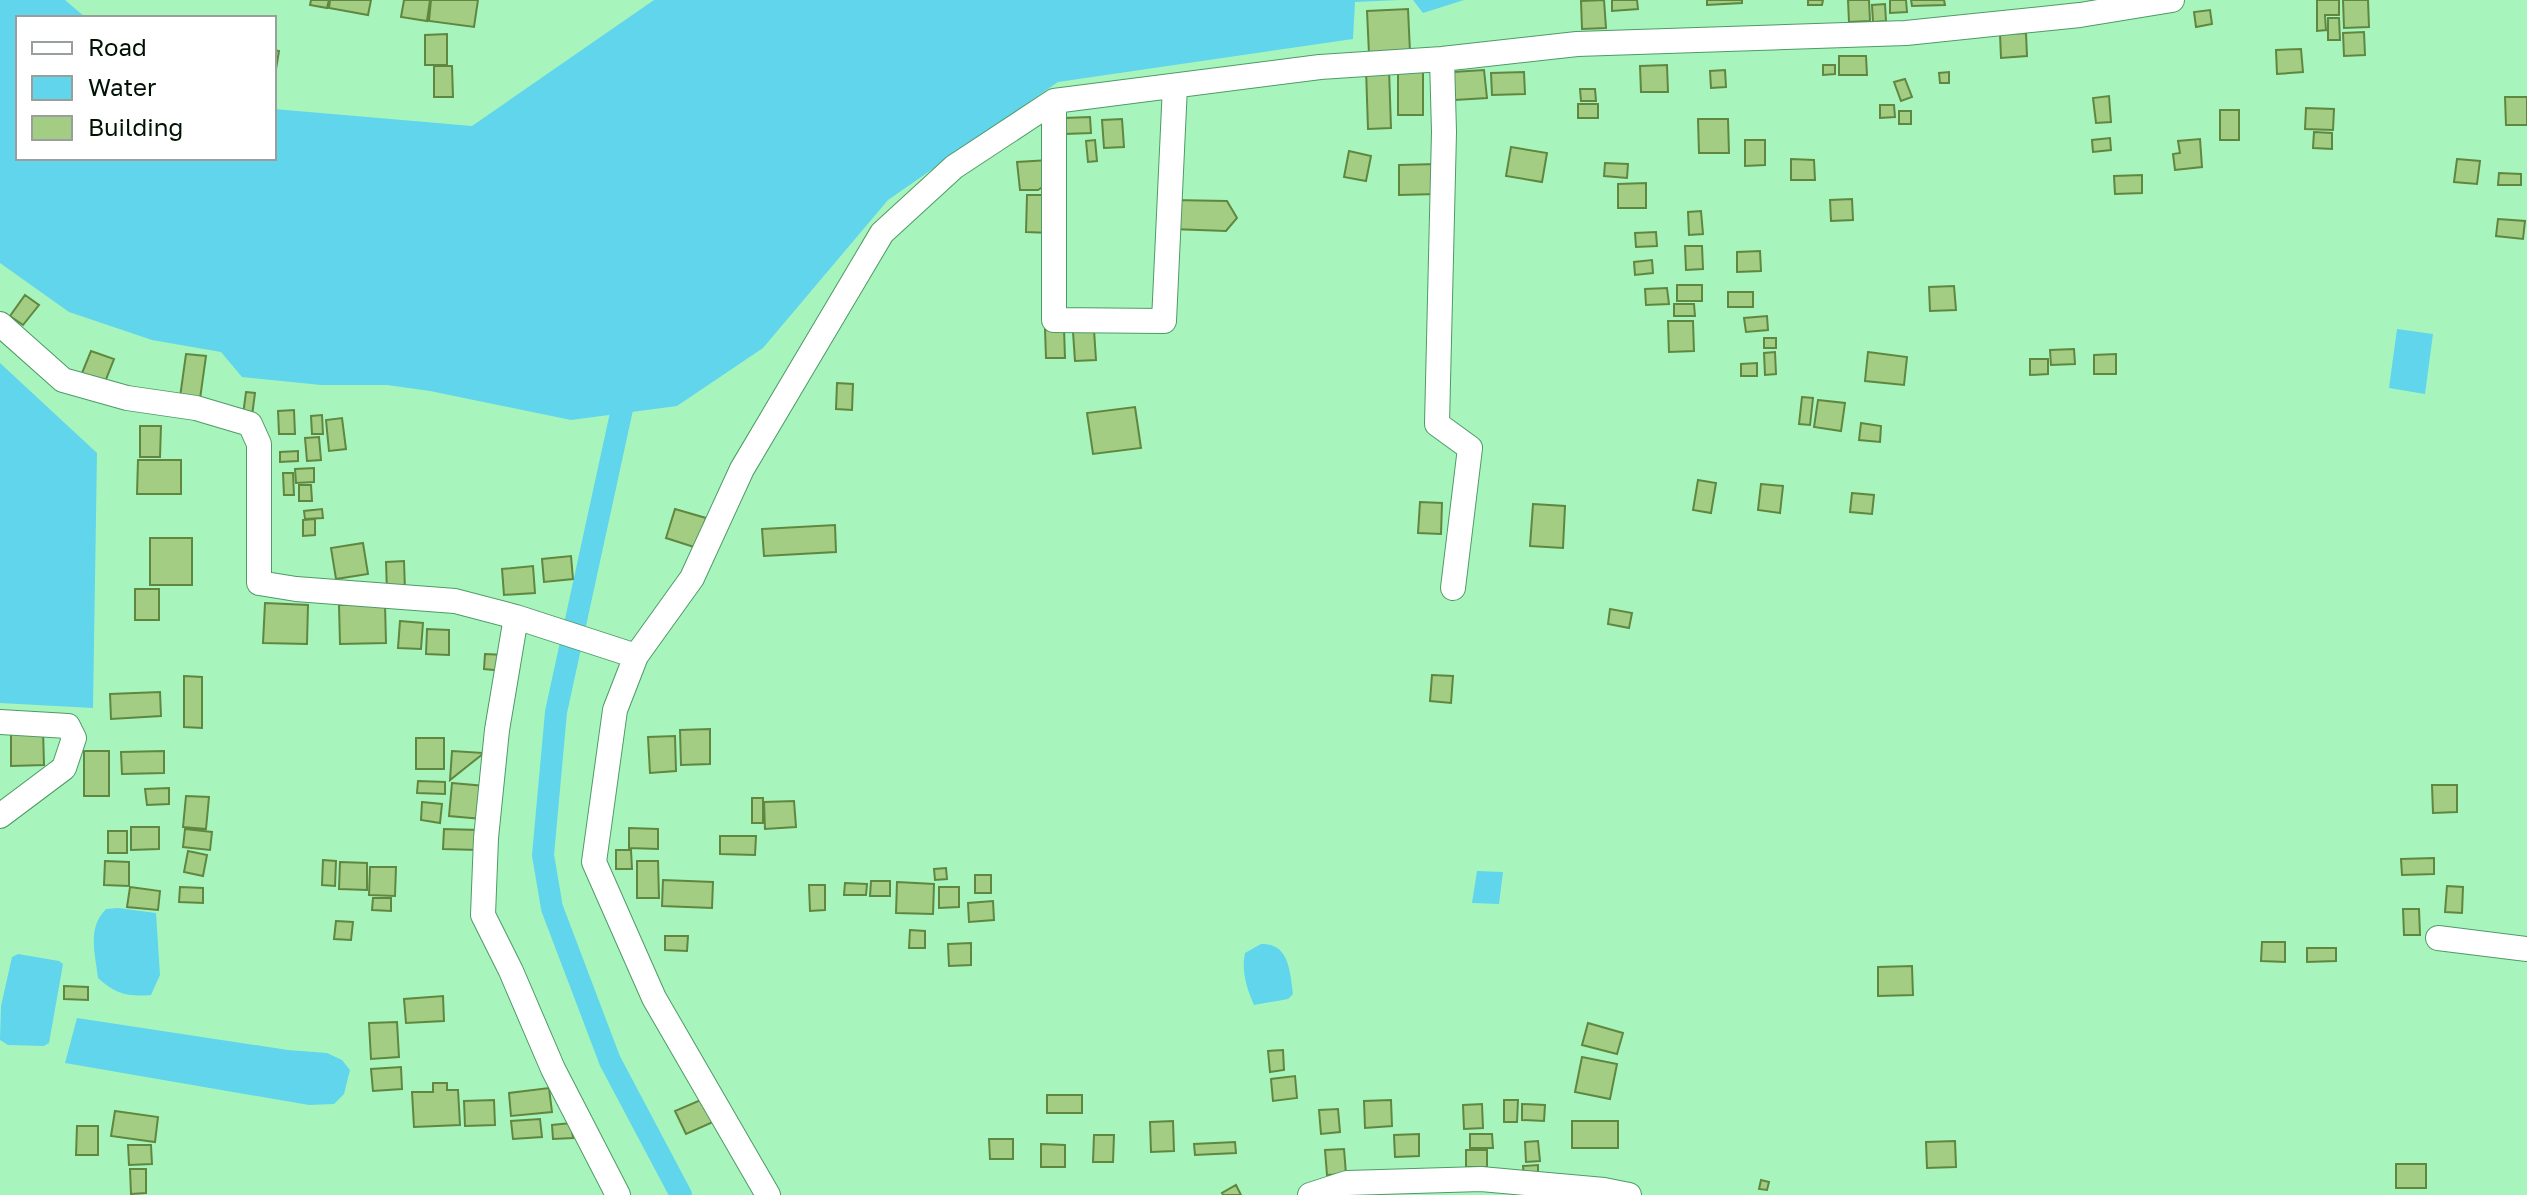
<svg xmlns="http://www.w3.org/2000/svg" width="2527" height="1195" viewBox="0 0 2527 1195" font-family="'Golos Text',sans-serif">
  <rect width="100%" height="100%" fill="#a7f5bd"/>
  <!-- water -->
  <path fill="#61d5ec" d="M0 0H65L86 18H18V158H274V109L472 126 654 0H1400L1355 2 1353 39 1058 82 888 200 763 348 677 406 571 420 430 391 387 385H321L242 377 221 352 152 340 69 312 0 263Z
    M1413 0H1464L1423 13Z
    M2397 329 2433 334 2425 394 2389 388Z
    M0 363 97 453 93 708 0 703Z
    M1477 871 1503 872 1499 904 1472 903Z
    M118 908 156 913 160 975 151 995C128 997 115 994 98 978 95 953 87 928 106 909Z
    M1261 944C1289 943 1290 971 1293 994L1288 999 1254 1005C1247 989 1241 971 1245 953Z
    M18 954 59 961 63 964 49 1043 44 1046 8 1045 0 1040 1 1006 12 957Z
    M77 1018 288 1050 327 1053 342 1060 350 1070 344 1094 334 1104 309 1105 65 1063Z"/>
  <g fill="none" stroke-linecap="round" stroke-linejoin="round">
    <!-- canal -->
    <path stroke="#61d5ec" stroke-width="22" d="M627 386 556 712 543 855 552 908 610 1061 681 1195"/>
  </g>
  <!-- building -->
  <path fill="#a3cd83" stroke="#608740" stroke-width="2" d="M311 0H329L327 8 310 5Z
    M330 0H371L368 15 329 8Z
    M404 0H430L427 21 401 17Z
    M431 0H478L474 27 429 21Z
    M1604 0 1606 28 1582 29 1581 1Z
    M1612 0H1637L1638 9 1612 11Z
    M1707 0H1742V3L1707 5Z
    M1808 0H1823L1822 5H1808Z
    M1848 0H1869L1870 21 1849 22Z
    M1890 0H1906L1907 12 1890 13Z
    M1911 0H1944L1945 5 1912 6Z
    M2317 0H2339V15H2325L2326 30 2317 31Z
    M2343 0H2368L2369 27 2344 28Z
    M1885 4 1886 21 1873 22 1872 5Z
    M1408 9 1410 52 1369 54 1367 11Z
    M2210 10 2212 24 2196 27 2194 12Z
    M2328 18H2339L2340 40H2328Z
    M2364 32 2365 55 2344 56 2343 33Z
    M2026 33 2027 56 2001 58 2000 34Z
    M447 34V65H425V35Z
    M2301 49 2303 72 2277 74 2276 50Z
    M274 50 279 51 274 81Z
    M1839 56H1866L1867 75H1839Z
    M1667 65 1668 92H1641L1640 66Z
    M1823 65H1835V74L1823 75Z
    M434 66H452L453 97H434Z
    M1398 67H1423V115H1398Z
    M1366 69H1389L1391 128 1368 129Z
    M1484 70 1487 98 1455 100 1453 72Z
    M1725 70 1726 87 1711 88 1710 71Z
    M1524 72 1525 94 1492 95 1491 73Z
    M1949 72V83H1940L1939 73Z
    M1905 79 1912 97 1901 101 1894 82Z
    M1580 89H1595L1596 101H1581Z
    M2109 96 2111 122 2096 123 2093 98Z
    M2505 97H2527V125H2506Z
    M1578 104H1598V118H1578Z
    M1880 105H1894L1895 117 1880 118Z
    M2306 108 2334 109 2333 130 2305 129Z
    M2220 110H2239V140H2220Z
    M1899 111H1911V124H1899Z
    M1090 117 1091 133 1065 134 1064 118Z
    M1122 119 1124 147 1104 148 1102 120Z
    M1698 119H1728L1729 153H1699Z
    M2314 132 2332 133V149L2313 148Z
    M2110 138 2111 150 2093 152 2092 140Z
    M2200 139 2202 167 2175 170 2173 154 2180 153 2178 141Z
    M1095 140 1097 161 1088 162 1086 141Z
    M1745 140H1765V165L1745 166Z
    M1511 147 1547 153 1542 182 1506 176Z
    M1349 151 1371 156 1366 181 1344 177Z
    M1791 159 1814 160 1815 180H1791Z
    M2457 159 2480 161 2477 184 2454 182Z
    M1049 160 1050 182 1038 190H1020L1017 162Z
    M1605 163 1628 164 1627 178 1604 176Z
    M1437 164 1438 194 1399 195V165Z
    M2499 173 2521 174V185H2498Z
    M2142 175V193L2115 194 2114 176Z
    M1646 183V208H1618V184Z
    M1027 195H1050V233L1026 232Z
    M1852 199 1853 220 1831 221 1830 200Z
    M1172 200 1227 201 1237 218 1226 231 1172 229Z
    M1701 211 1703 234 1689 235 1688 212Z
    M2498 219 2525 221 2523 239 2496 236Z
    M1656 232 1657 246 1636 247 1635 233Z
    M1685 246H1702L1703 269 1686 270Z
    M1760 251 1761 271 1737 272V252Z
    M1652 260 1653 273 1635 275 1634 262Z
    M1677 285H1702V301H1677Z
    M1954 286 1956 310 1930 311 1929 287Z
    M1667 288 1669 304 1646 305 1645 289Z
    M1728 292H1753V307H1728Z
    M25 295 39 305 23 325 10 316Z
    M1674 304H1694L1695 316H1674Z
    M1767 316 1768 330 1746 332 1744 318Z
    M1668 321H1693L1694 351 1669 352Z
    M1064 328 1065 358H1046L1045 329Z
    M1094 330 1096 360 1075 361 1073 332Z
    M1764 338H1776V348H1764Z
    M2074 349 2075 364 2051 365 2050 350Z
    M91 351 114 359 103 387 80 378Z
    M1775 352 1776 374 1765 375 1764 353Z
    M1868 352 1907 357 1904 385 1865 381Z
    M186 354 206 356 200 399 180 397Z
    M2116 354V374H2094V355Z
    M2030 359H2048V374L2030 375Z
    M1757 363V376H1741V364Z
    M837 383 853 384 852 410 836 409Z
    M246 392 255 393 252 416 243 415Z
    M1802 397 1813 398 1810 425 1799 424Z
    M1818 400 1845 403 1841 431 1814 427Z
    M1135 407 1141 448 1093 454 1087 413Z
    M294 410 295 434H279L278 411Z
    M322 415 323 434H312L311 416Z
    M342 418 346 449 329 451 326 420Z
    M1861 423 1881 426 1880 442 1859 440Z
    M140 426H161L160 457H140Z
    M319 437 321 460 307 461 305 438Z
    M298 451V461L280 462V452Z
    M138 460H181V494H137Z
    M314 468V482L296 483 295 469Z
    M283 473H293L294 495H284Z
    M1698 480 1716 483 1711 513 1693 510Z
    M1761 484 1783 486 1780 513 1758 510Z
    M299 485H311L312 501H299Z
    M1852 493 1874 495 1872 514 1850 512Z
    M1420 502 1442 503 1441 534 1418 533Z
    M1533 504 1565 506 1563 548 1530 546Z
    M322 509 323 518 305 519 304 511Z
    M675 509 706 518 697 548 666 538Z
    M315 519V535L303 536V520Z
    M835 525 836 552 764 556 762 529Z
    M150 538H192V585H150Z
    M363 543 368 574 336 579 331 548Z
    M571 556 573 579 544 582 542 559Z
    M404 561 405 591 387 592 386 562Z
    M533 566 535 593 504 595 502 569Z
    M135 589H159V620H135Z
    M265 603 308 605 307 644 263 643Z
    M385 604 386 643 340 644 339 605Z
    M1610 609 1632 613 1629 628 1608 624Z
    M400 621 423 623 421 649 398 648Z
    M427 629 449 630V655L426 654Z
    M485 654 505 655 504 671 484 669Z
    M1432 675 1453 676 1451 703 1430 701Z
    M184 676 202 677V728L184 727Z
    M160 692 161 716 111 719 110 694Z
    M11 729H43L44 765 11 766Z
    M710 729V764L681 765 680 730Z
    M675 736 676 771 650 773 648 737Z
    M416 738H444V769H416Z
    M84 751H109V796H84Z
    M164 751V773L122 774 121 752Z
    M452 751 484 753 450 780Z
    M418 781 445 782V794L417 793Z
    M452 783 485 786 482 819 449 816Z
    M2432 785H2457V812L2433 813Z
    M169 788V804L147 805 145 789Z
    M186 796 209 797 206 829 183 827Z
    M752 798H763V823H752Z
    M794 801 796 827 765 829 764 802Z
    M422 802 442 804 440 823 421 820Z
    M131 827H159V849L131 850Z
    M629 828 658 829V849L629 848Z
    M185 829 212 832 210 850 183 847Z
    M444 829 479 830 478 850 443 849Z
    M108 831H127V853H108Z
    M720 836H756L755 855 720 854Z
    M616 850H631L632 869H616Z
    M188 851 207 855 203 876 184 872Z
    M2434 858V874L2402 875 2401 859Z
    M323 860 336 861 335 886 322 885Z
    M105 861 129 862V886L104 885Z
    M637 861H658L659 898H637Z
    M340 862 367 863V890L339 889Z
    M370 867H396L395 896 369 895Z
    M946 868 947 879 935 880 934 869Z
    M975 875H991V893H975Z
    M663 880 713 882 712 908 662 906Z
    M871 881H890V896H870Z
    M897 882 934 884 933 914 896 913Z
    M845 883 867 884 866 895H844Z
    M809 885H825V910L810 911Z
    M2447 886 2463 887 2462 913 2445 912Z
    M130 887 160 891 158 910 127 907Z
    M180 887 203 888V903L179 902Z
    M939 887H959V907L939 908Z
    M373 898H391V911L372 910Z
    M993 901 994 920 969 922 968 903Z
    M2403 909H2419L2420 935H2404Z
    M336 921 353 922 351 940 334 939Z
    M910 930 925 931V948H909Z
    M665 936H688L687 951 665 950Z
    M2262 942H2285V962L2261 961Z
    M971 943V965L949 966 948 944Z
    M2307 948H2336V961L2307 962Z
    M1912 966 1913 995 1878 996V967Z
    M64 986 88 987V1000L64 999Z
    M443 996 444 1021 406 1023 404 999Z
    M397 1022 399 1057 371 1059 369 1023Z
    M1588 1023 1623 1033 1617 1054 1582 1045Z
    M1283 1050 1284 1070 1270 1072 1268 1051Z
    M1582 1057 1617 1064 1610 1099 1575 1092Z
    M401 1067 402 1089 373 1091 371 1069Z
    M1295 1076 1297 1098 1273 1101 1271 1079Z
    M433 1083H447V1090H458L460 1125 414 1127 412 1092H433Z
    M549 1088 552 1112 511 1116 509 1093Z
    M1047 1095H1082V1113H1047Z
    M703 1099 713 1122 686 1134 675 1111Z
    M494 1100 495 1125 465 1126 464 1101Z
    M1391 1100 1392 1126 1365 1128 1364 1101Z
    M1504 1100H1518L1517 1122H1504Z
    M1482 1104 1483 1128 1464 1129 1463 1105Z
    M1522 1104 1545 1105 1544 1121 1522 1120Z
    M1338 1109 1340 1132 1321 1134 1319 1110Z
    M115 1111 158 1117 155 1142 111 1136Z
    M540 1119 542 1137 513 1139 511 1121Z
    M1173 1121 1174 1151 1151 1152 1150 1122Z
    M1572 1121H1618V1148H1572Z
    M571 1123 573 1138 553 1139 552 1125Z
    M77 1126H98V1155H76Z
    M1419 1134V1156L1395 1157 1394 1135Z
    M1470 1134H1492L1493 1148H1470Z
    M1094 1135H1114L1113 1162H1093Z
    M989 1139H1013V1159H990Z
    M1538 1141 1540 1161 1526 1162 1525 1142Z
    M1955 1141 1956 1167 1927 1168 1926 1142Z
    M1235 1142 1236 1153 1195 1155 1194 1144Z
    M1041 1144 1065 1145V1167H1041Z
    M128 1145H151L152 1164 129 1165Z
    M1344 1149 1346 1174 1327 1175 1325 1150Z
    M1466 1150H1487V1167H1466Z
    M2396 1164H2426V1188H2396Z
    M1538 1165V1179H1524L1523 1166Z
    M130 1169H146V1193L131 1194Z
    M1761 1180 1769 1182 1767 1190 1759 1189Z
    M1236 1185 1241 1195H1223L1222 1193Z"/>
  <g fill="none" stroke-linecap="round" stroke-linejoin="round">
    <!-- minor casing -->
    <g stroke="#4e9a66" stroke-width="26">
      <path id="minor" d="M1442 59 1444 132 1437 424 1470 448 1453 588
        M1054 101V320L1164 321 1175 86
        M0 324 63 380 127 398 196 408 250 424 259 444V583L296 589 455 601 516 617 497 730 486 838 483 915 511 971 553 1069 618 1195
        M516 617 636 656
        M0 722 68 726 74 738 64 768 0 816
        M2438 938 2527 949
        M768 1195 654 998 594 862 615 710 636 656 692 578 742 469 882 233 954 167 1054 101 1320 67 1442 59 1577 44 1906 33 2080 15 2172 0
        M1310 1195 1347 1183 1481 1179 1604 1190 1629 1195"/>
    </g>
    <!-- minor -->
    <use href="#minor" stroke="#fff" stroke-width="24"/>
  </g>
  <!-- legend -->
  <rect x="16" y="16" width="260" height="144" fill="#ffffff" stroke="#99a09b" stroke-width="2"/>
  <rect x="32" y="42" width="40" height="12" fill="#ffffff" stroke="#99a09b" stroke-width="2"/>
  <text x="88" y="56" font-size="24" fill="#001204">Road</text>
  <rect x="32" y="76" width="40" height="24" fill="#61d5ec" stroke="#99a09b" stroke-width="2"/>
  <text x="88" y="96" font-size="24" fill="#001204">Water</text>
  <rect x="32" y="116" width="40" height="24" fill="#a3cd83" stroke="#99a09b" stroke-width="2"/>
  <text x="88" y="136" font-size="24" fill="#001204">Building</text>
</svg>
